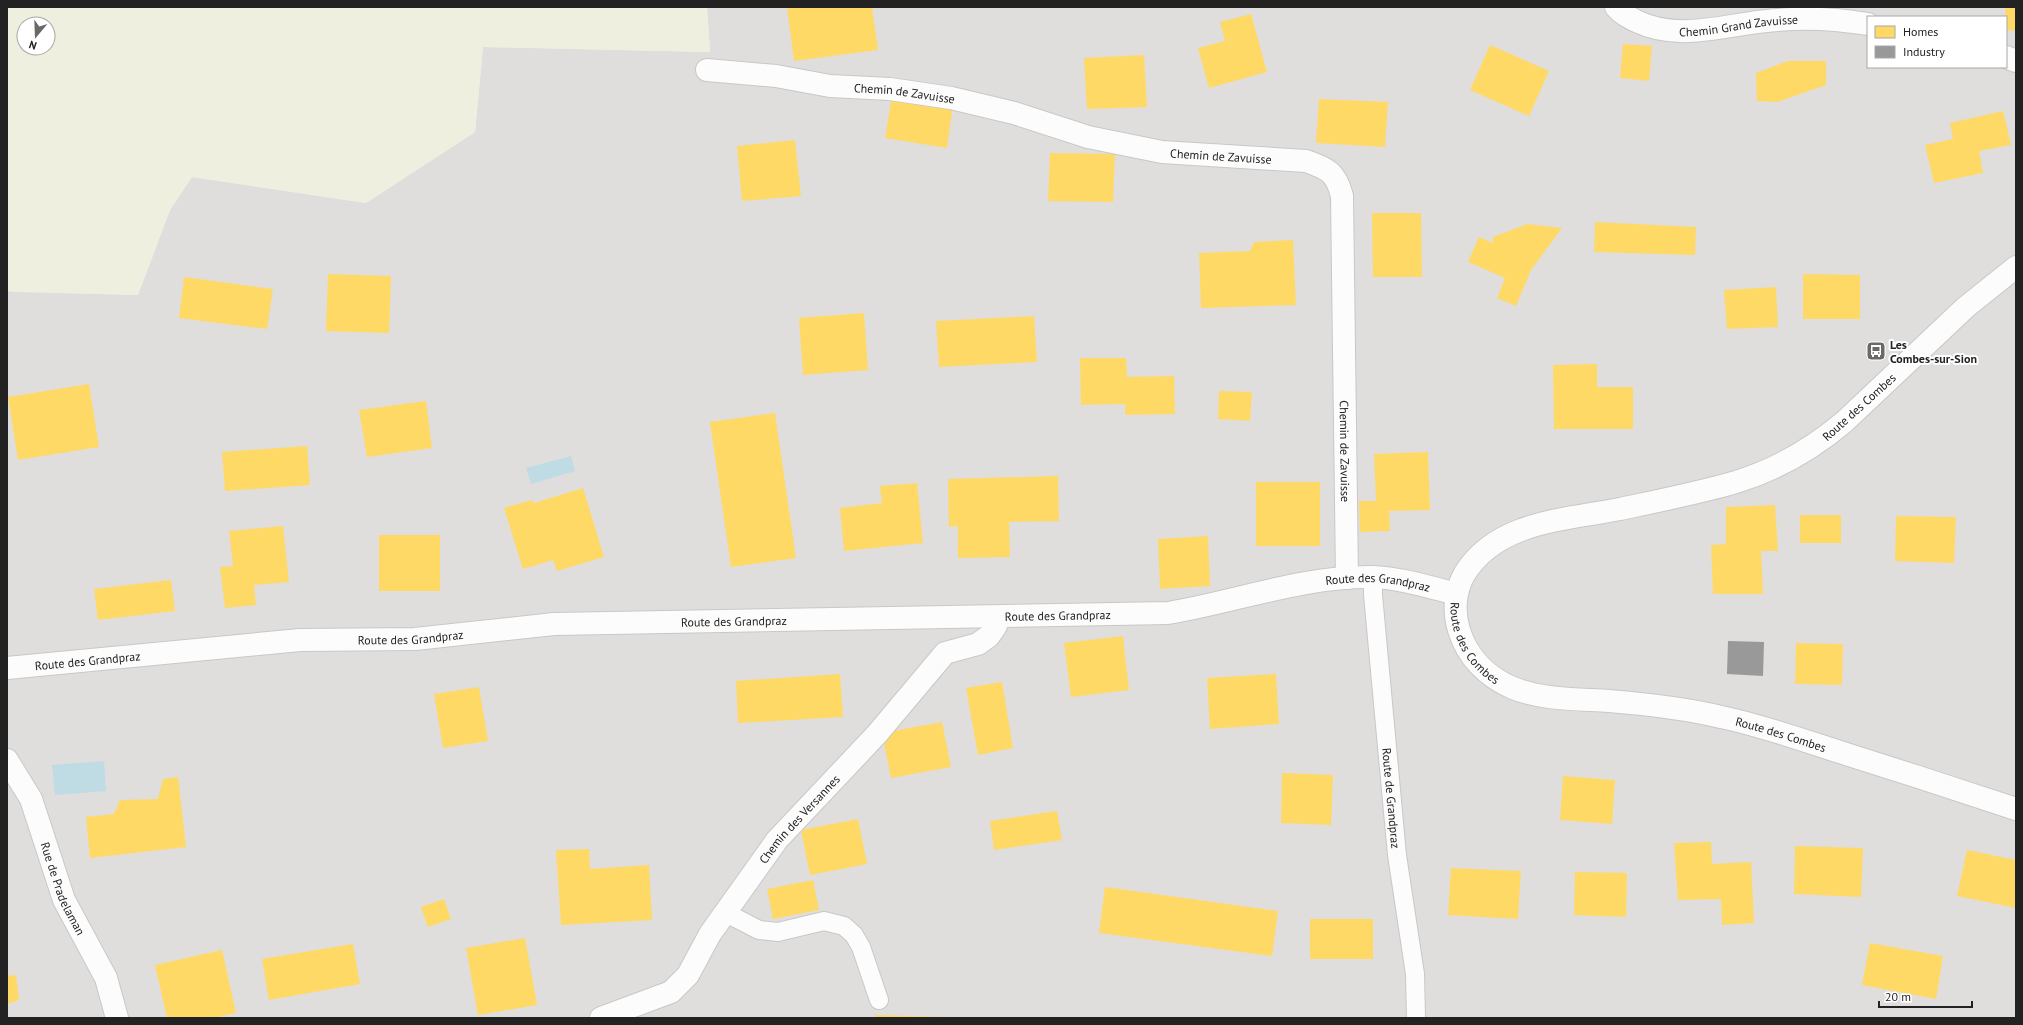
<svg xmlns="http://www.w3.org/2000/svg" width="2023" height="1025" viewBox="0 0 2023 1025" font-family="'PT Sans',sans-serif">
  <rect width="100%" height="100%" fill="#f0eeeb"/>
  <!-- residential -->
  <path fill="#dfdedc" fill-rule="evenodd" d="M707 7H2016V1018H7V291L138 295 170 210 192 177 366 203 475 132 483 47 710 52ZM1868 17H2006V67H1868Z"/>
  <!-- farmland -->
  <path fill="#efefdf" fill-rule="evenodd" d="M7 7H707L710 52 483 47 475 132 366 203 192 177 170 210 138 295 15 292 7 291ZM24 24H48V48H24Z"/>
  <!-- water -->
  <path fill="#bfdbe3" d="M571 456 575 471 531 484 526 468Z
    M104 761 106 791 55 795 52 765Z"/>
  <!-- homes -->
  <path fill="#ffd966" d="M787 7H872L878 50 794 61Z
    M2005 7H2016V31L2006 30Z
    M1251 14 1267 72 1209 88 1198 48 1225 41 1220 22Z
    M1623 44 1652 46 1649 81 1620 78Z
    M1490 45 1549 71 1529 116 1470 90Z
    M1144 55 1147 107 1087 109 1084 58Z
    M1788 61H1826V85L1777 102 1757 101 1756 73Z
    M892 96 953 105 947 148 885 138Z
    M1319 99 1388 102 1385 147 1316 143Z
    M2003 111 2011 145 1979 151 1983 173 1934 183 1925 145 1953 139 1950 123Z
    M795 140 801 196 742 201 737 146Z
    M1050 153 1115 154 1113 202 1048 201Z
    M1372 213H1421L1422 277H1373Z
    M1595 222 1696 227 1695 255 1594 252Z
    M1527 224 1562 228 1531 270 1516 306 1497 298 1505 278 1468 262 1479 237 1493 243V237Z
    M1293 240 1296 305 1201 308 1199 253 1250 251 1254 242Z
    M328 274 391 276 389 333 326 331Z
    M1803 274 1860 275V319H1803Z
    M184 277 273 289 267 329 179 318Z
    M1776 287 1778 327 1727 329 1724 290Z
    M864 313 868 370 803 375 799 318Z
    M1034 316 1037 362 939 367 936 321Z
    M1080 358H1126L1127 377 1174 376 1175 414 1125 415V404L1081 405Z
    M1597 364V387H1633V429H1554L1553 365Z
    M89 384 99 447 18 460 8 397Z
    M1219 391 1252 392 1250 421 1218 419Z
    M426 401 432 448 367 457 359 410Z
    M775 413 796 558 731 567 710 422Z
    M307 446 310 485 225 491 222 452Z
    M1428 452 1430 510 1389 511 1390 531 1360 532 1359 501H1376L1374 454Z
    M1058 476 1059 521 1009 522 1010 557 958 558V526L949 527 948 479Z
    M1256 482H1320V546H1256Z
    M917 483 923 543 844 551 840 508 882 503 880 486Z
    M583 488 604 557 557 571 553 560 523 569 504 508 532 500 534 503Z
    M1775 505 1778 551H1761L1763 594H1713L1711 545 1726 544V507Z
    M1800 515H1841V543H1800Z
    M1896 516 1956 517 1954 563 1895 561Z
    M283 526 289 582 254 585 256 605 225 608 220 567 233 566 229 531Z
    M379 535H440V591H379Z
    M1208 536 1210 586 1160 589 1158 539Z
    M171 580 175 611 98 620 94 589Z
    M1123 636 1129 690 1071 697 1064 643Z
    M1796 643 1843 644 1842 685 1795 684Z
    M840 674 843 717 738 723 736 681Z
    M1276 674 1279 724 1210 729 1207 678Z
    M1002 682 1013 748 978 755 966 688Z
    M479 687 488 741 443 748 434 694Z
    M942 722 951 767 891 778 882 733Z
    M1282 773 1333 775 1331 825 1281 823Z
    M1563 776 1615 780 1612 824 1560 820Z
    M178 777 186 847 90 858 86 817 114 814 120 800 158 799 163 779Z
    M1057 811 1062 840 994 850 990 821Z
    M858 819 867 864 810 875 801 830Z
    M1711 842 1712 864 1751 862 1754 923 1722 925 1721 899 1678 900 1674 843Z
    M1795 846 1863 848 1861 897 1794 894Z
    M589 849 590 869 649 865 652 920 561 925 556 850Z
    M1967 850 2016 860V908L1957 896Z
    M1451 868 1521 871 1518 919 1448 915Z
    M1575 872 1627 873 1626 917 1574 915Z
    M813 880 819 910 773 919 767 889Z
    M1105 887 1278 911 1272 956 1099 933Z
    M444 899 451 919 428 927 421 907Z
    M1310 919H1373V959H1310Z
    M525 938 537 1005 478 1015 466 948Z
    M1870 943 1943 956 1936 999 1862 985Z
    M353 944 360 984 269 1000 262 959Z
    M222 950 236 1013 214 1018H167L155 965Z
    M16 975 19 1000 7 1004V976Z
    M875 1015 950 1017V1018H875Z"/>
  <!-- industry -->
  <path fill="#999" d="M1728 641 1764 642 1763 676 1727 674Z"/>
  <g fill="none" stroke-linecap="round" stroke-linejoin="round">
    <!-- service casing -->
    <g stroke="#c9c8c7" stroke-width="20">
      <g id="service">
        <path id="s1" d="M1373 577V595L1397 855 1415 974 1416 1018"/>
        <path d="M726 913 759 930 778 932 824 921 844 926 854 935 861 947 879 1000"/>
      </g>
    </g>
    <!-- minor casing -->
    <g stroke="#c9c8c7" stroke-width="24">
      <g id="minor">
        <path id="s2" d="M1616 7C1622 14 1628 17 1636 21 1681 43 1729 23 1777 20 1808 17 1837 19 1868 24"/>
        <path d="M2006 57 2016 61"/>
        <path id="s3" d="M707 70 776 76 830 86 890 89 951 98 1014 113 1088 137 1162 152 1306 161C1328 169 1336 172 1342 196L1347 578"/>
        <path id="s4" d="M7 668 300 640 415 639 554 624 1168 613C1235 602 1303 576 1372 577 1401 578 1429 587 1456 594"/>
        <path id="s5" d="M7 760 31 799 64 900 106 978 117 1018"/>
        <path id="s6" d="M601 1018 671 992 688 975 710 934 777 840 877 734 945 653 978 644 989 636 996 626V617"/>
      </g>
    </g>
    <!-- tertiary casing -->
    <g stroke="#c9c8c7" stroke-width="24">
      <g id="tertiary">
        <path id="s7" d="M2016 267 1966 307 1844 422C1812 449 1775 470 1736 482 1698 493 1658 501 1620 509 1565 520 1498 521 1465 573 1455 590 1453 611 1459 630 1467 657 1487 677 1513 688 1542 700 1578 699 1609 701 1646 704 1684 708 1721 717 1764 726 1805 741 1846 754 1903 772 1959 790 2016 809"/>
      </g>
    </g>
    <!-- service -->
    <use href="#service" stroke="#fdfcfc" stroke-width="18"/>
    <!-- minor -->
    <use href="#minor" stroke="#fdfcfc" stroke-width="22"/>
    <!-- tertiary -->
    <use href="#tertiary" stroke="#fdfcfc" stroke-width="22"/>
  </g>
  <!-- icons -->
  <defs>
    <g id="bus-square" transform="scale(1)"><rect x="-9" y="-9" width="18" height="18" rx="4" fill="#6a6968" stroke="#fff"/><path d="M-5-6H5V4H4V6H2V4H-2V6H-4V4H-5ZM-3.5-4V0h7V-4ZM-3.5 1.2v1.5H-2V1.2ZM2 1.2v1.5H3.5V1.2Z" fill="#fff"/></g>
  </defs>
  <g fill-rule="evenodd">
    <use href="#bus-square" x="1876" y="351"/>
  </g>
  <g text-anchor="middle" dominant-baseline="central" stroke-width="4" stroke-linejoin="round" paint-order="stroke">
    <!-- street labels -->
    <g font-size="12" fill="#222" stroke="#fff">
      <text stroke="none"><textPath href="#s2" startOffset="129">Chemin Grand Zavuisse</textPath></text>
      <text stroke="none"><textPath href="#s3" startOffset="199">Chemin de Zavuisse</textPath></text>
      <text stroke="none"><textPath href="#s3" startOffset="523">Chemin de Zavuisse</textPath></text>
      <text transform="translate(1859 407) rotate(-42)">Route des Combes</text>
      <text stroke="none"><textPath href="#s3" startOffset="917">Chemin de Zavuisse</textPath></text>
      <text stroke="none"><textPath href="#s4" startOffset="1377">Route des Grandpraz</textPath></text>
      <text stroke="none"><textPath href="#s4" startOffset="1053">Route des Grandpraz</textPath></text>
      <text stroke="none"><textPath href="#s4" startOffset="729">Route des Grandpraz</textPath></text>
      <text stroke="none"><textPath href="#s4" startOffset="405">Route des Grandpraz</textPath></text>
      <text stroke="none"><textPath href="#s7" startOffset="726">Route des Combes</textPath></text>
      <text stroke="none"><textPath href="#s4" startOffset="81">Route des Grandpraz</textPath></text>
      <text stroke="none"><textPath href="#s7" startOffset="1062">Route des Combes</textPath></text>
      <text stroke="none"><textPath href="#s1" startOffset="222">Route de Grandpraz</textPath></text>
      <text stroke="none"><textPath href="#s6" startOffset="291">Chemin des Versannes</textPath></text>
      <text stroke="none"><textPath href="#s5" startOffset="141">Rue de Pradelaman</textPath></text>
    </g>
    <!-- poi labels -->
    <g font-size="12" font-weight="bold" fill="#222" stroke="#fff" text-anchor="start">
      <text x="1890" y="344">Les<tspan x="1890" dy="14">Combes-sur-Sion</tspan></text>
    </g>
  </g>
  <!-- border -->
  <rect width="2023" height="1025" fill="none" stroke="#222222" stroke-width="16"/>
  <!-- legend -->
  <rect x="1867" y="16" width="140" height="52" fill="#ffffff" stroke="#a7a7a7"/>
  <rect x="1875" y="26" width="20" height="12" fill="#ffd966" stroke="#a7a7a7"/>
  <text x="1903" y="36" font-size="12" fill="#222222">Homes</text>
  <rect x="1875" y="46" width="20" height="12" fill="#999999" stroke="#a7a7a7"/>
  <text x="1903" y="56" font-size="12" fill="#222222">Industry</text>
  <!-- north arrow -->
  <g transform="translate(36 36) rotate(199)"><circle r="19" fill="#ffffff" stroke="#a7a7a7"/>
  <path d="M0-3L7 15L0 10L-7 15Z" fill="#6a6968"/>
  <text y="-6" font-size="11" font-weight="bold" text-anchor="middle" fill="#222222">N</text>
  </g>
  <!-- scale -->
  <path d="M1879 1001v6h93v-6" fill="none" stroke="#222222" stroke-width="2"/>
  <text x="1885" y="1001" font-size="12" fill="#222222" stroke="#ffffff" stroke-width="3" paint-order="stroke">20 m</text>
</svg>
